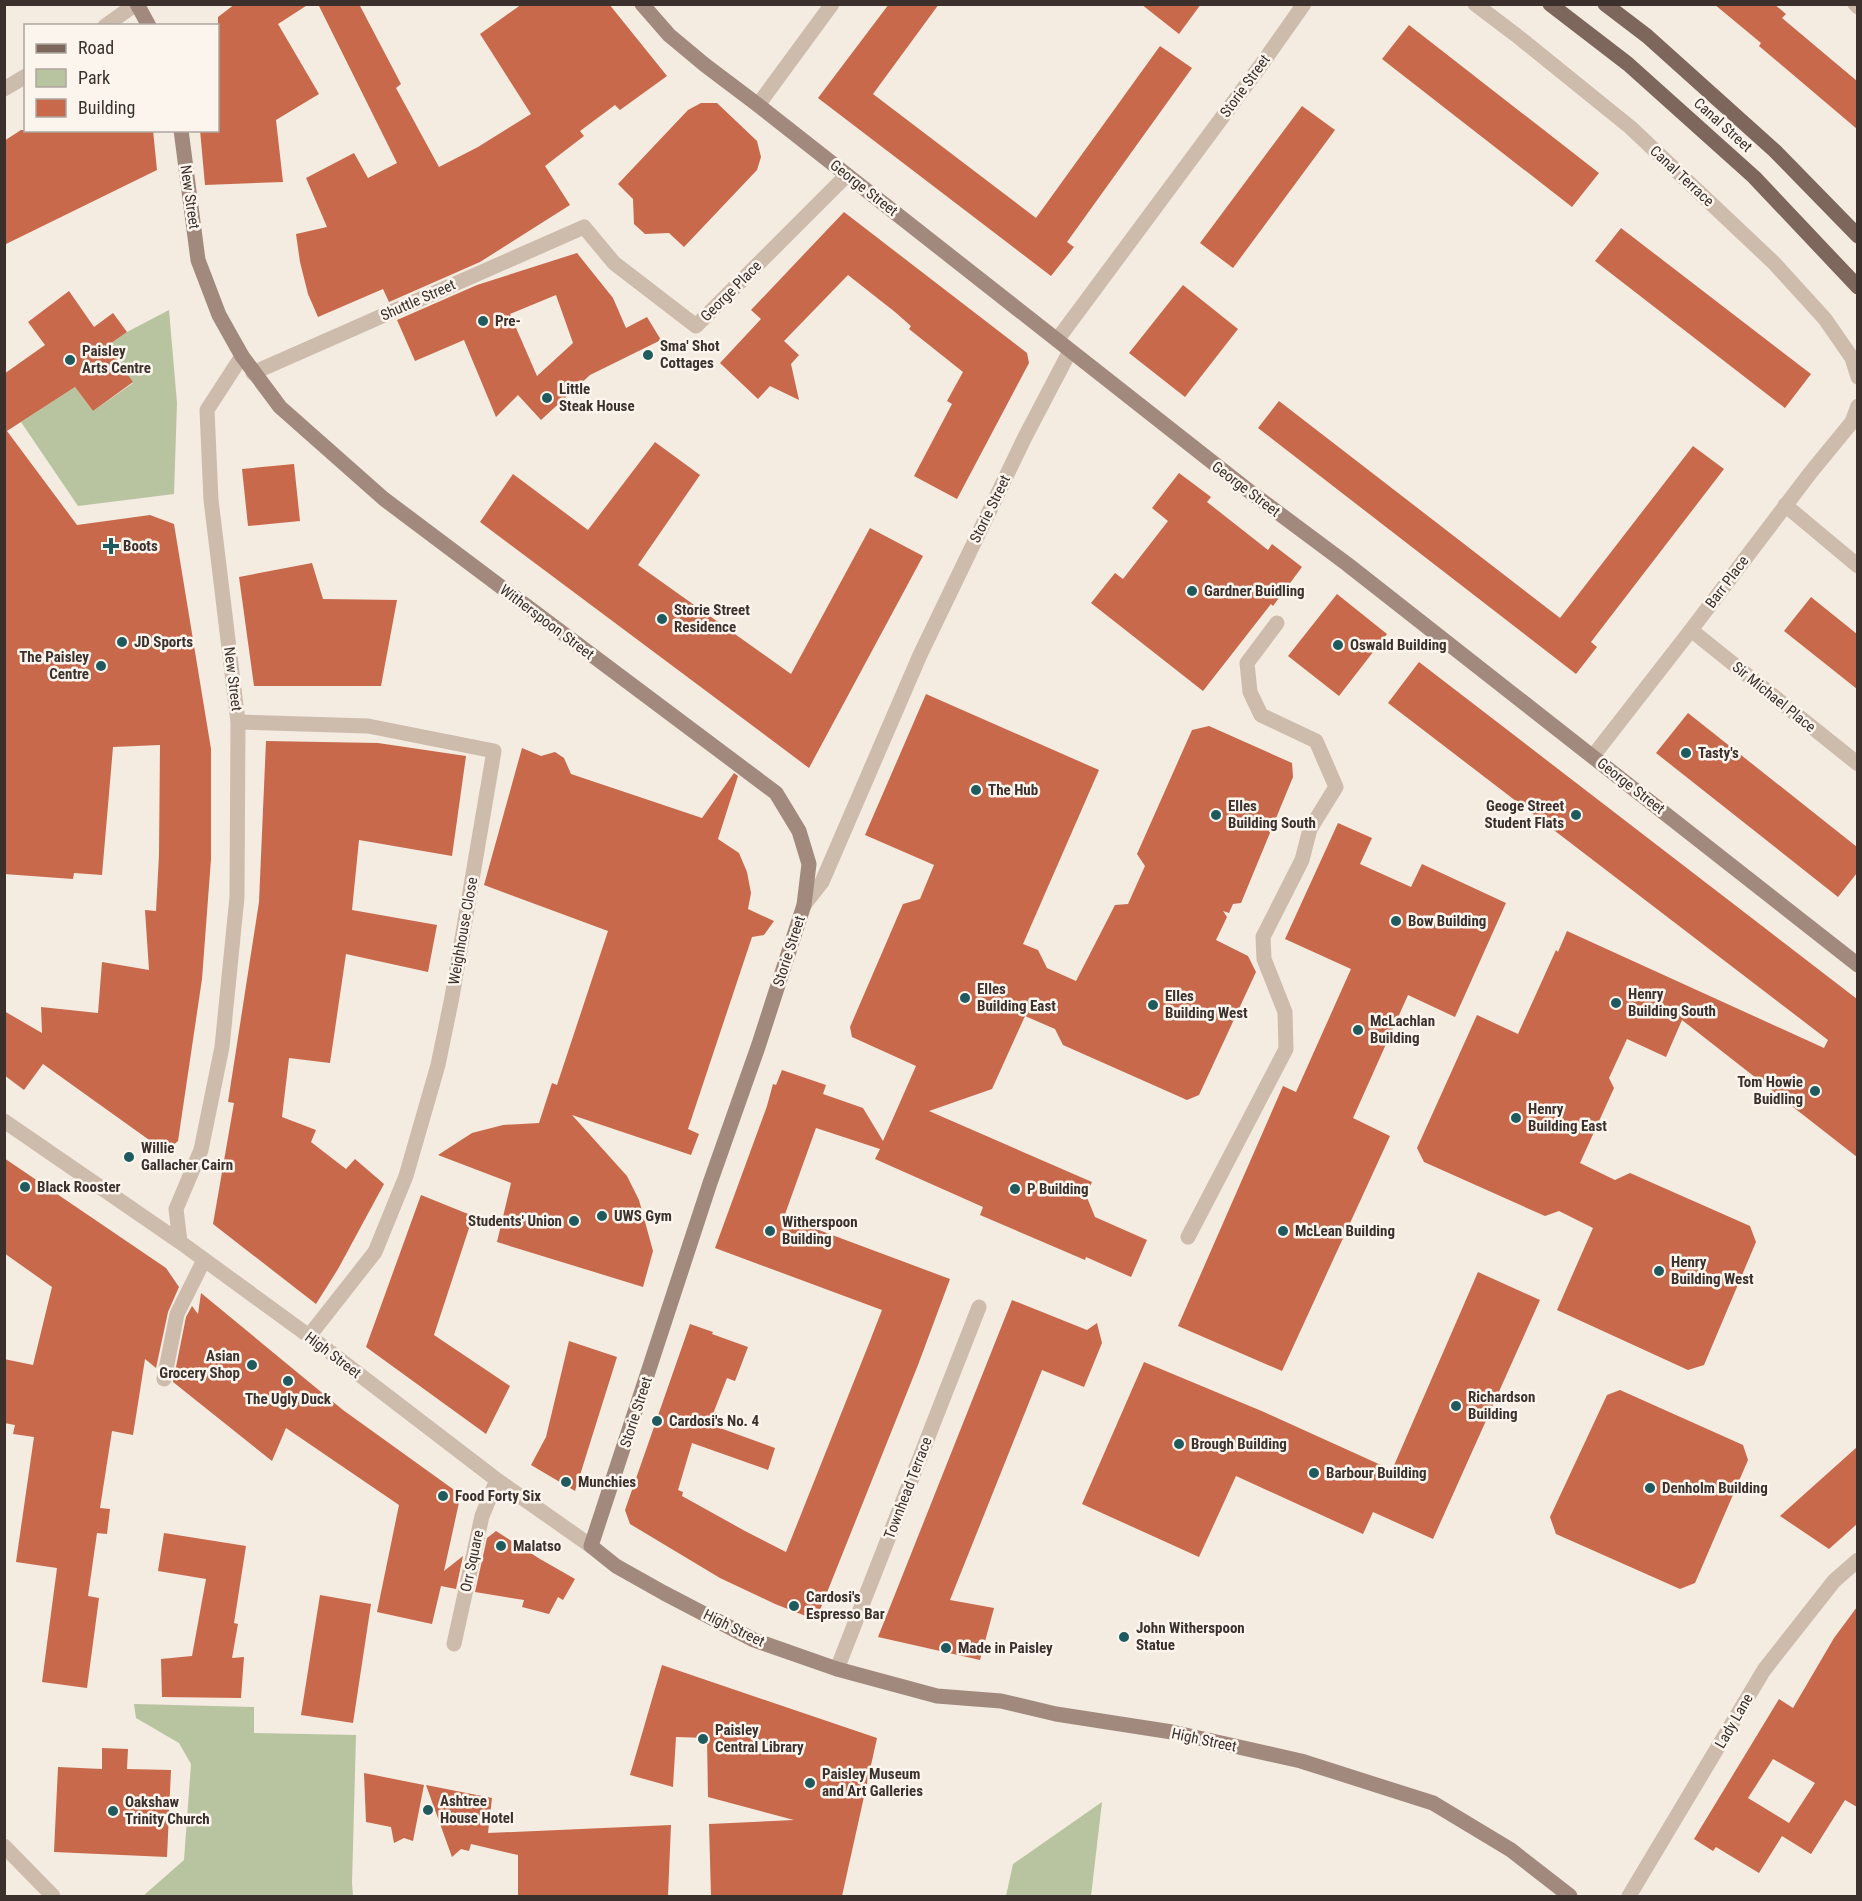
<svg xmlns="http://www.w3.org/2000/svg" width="1862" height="1901" viewBox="0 0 1862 1901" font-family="'Roboto Condensed',sans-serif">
  <rect width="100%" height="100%" fill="#f4ebe1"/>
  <!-- green -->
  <path fill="#b8c4a0" d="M169 310 177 403 174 494 78 506 21 422 75 387 93 411 133 383 107 346 127 332Z
    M134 1704 254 1707V1733L356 1735 352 1883 353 1896H143L184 1860 191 1764 179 1743 136 1718Z
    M1102 1802 1091 1896H1006L1013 1864Z"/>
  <!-- building -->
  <path fill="#c8694b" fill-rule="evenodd" d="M235 4H309L278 24 319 94 276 120 283 182 205 185 200 130H218V17Z
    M318 4H359L401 84 396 88 439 167 478 147 531 114 480 34 522 4H609L667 76 620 110 615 105 580 131 584 136 545 166 570 205 480 262 389 302 383 289 318 317 308 294 300 262 296 234 327 227 306 178 354 153 368 178 397 163Z
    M889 4H939L873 94 1036 218 1160 46 1192 68 1067 242 1074 247 1051 276 818 98Z
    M1141 4H1201L1179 34Z
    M1714 4H1774L1786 14 1782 18 1857 81V129L1759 46 1761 43Z
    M1409 25 1599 173 1572 207 1382 59Z
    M701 103H717L757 141 761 157 757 170 684 247 669 233 645 234 634 224 633 199 618 184 688 110Z
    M1302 106 1335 130 1233 268 1200 243Z
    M21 130H153L157 170 4 245V141Z
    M844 212 1027 353 1029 363 957 499 914 476 952 404 947 401 963 372 909 329 911 326 895 312 848 275 784 341 799 355 791 364 799 400 770 386 758 399 720 363 761 319 751 310Z
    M1621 228 1811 374 1785 408 1595 261Z
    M577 253 613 298 626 328 647 317 661 340 590 375 541 420 518 395 496 417 464 340 415 361 397 320 477 285ZM556 295 573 343 537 376 510 314Z
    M1183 285 1238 329 1185 397 1129 353Z
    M69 291 94 327 113 313 127 332 107 346 133 382 93 411 75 387 7 431 77 525 150 515 174 524 211 749V859L202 979 178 1141 171 1147H159L43 1064 24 1090 4 1075V1011L42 1033 41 1007 98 1013 102 962 149 970 145 910 156 911 159 855 160 745 113 747 102 875 74 873 73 879 4 874V374L45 345 28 322Z
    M1279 401 1560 618 1693 446 1724 469 1591 642 1597 647 1576 674 1258 428Z
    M655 442 700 475 638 565 791 674 870 528 923 556 809 768 480 522 513 474 588 530Z
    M294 464 300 521 248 526 242 469Z
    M1179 473 1211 497 1207 502 1268 550 1272 544 1302 567 1273 606 1271 604 1203 691 1091 603 1115 573 1123 579 1168 521 1152 508Z
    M312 563 323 599 397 600 381 686H254L239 577Z
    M1337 594 1387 634 1339 696 1288 656Z
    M1811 597 1857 634V689L1784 631Z
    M1419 662 1857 999V1157L1682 1020 1666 1057 1627 1039 1609 1078 1614 1088 1580 1163 1615 1180 1630 1173 1750 1226 1756 1242 1704 1365 1688 1370 1557 1310 1593 1228 1559 1211 1545 1216 1424 1162 1417 1148 1477 1015 1518 1034 1556 950 1558 952 1567 931 1824 1048 1828 1040 1388 703Z
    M926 694 1099 770 1023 944 1038 950 1047 968 1076 981 1115 905 1128 904 1145 866 1137 854 1192 730 1209 726 1292 763 1293 777 1241 903 1233 904 1229 913 1223 911 1227 917 1216 940 1248 956 1256 972 1199 1095 1187 1100 1063 1045 1055 1029 1025 1016 992 1089 929 1111 1092 1182 1086 1195 1095 1217 1147 1240 1131 1277 1086 1257 1085 1260 980 1215 983 1207 875 1159 880 1149 816 1128 784 1217 950 1279 918 1365 816 1620 775 1604 720 1578 630 1524 625 1510 690 1324 713 1332 712 1334 748 1347 735 1381 727 1378 709 1424 775 1448 768 1470 692 1443 678 1490 683 1492 682 1496 745 1531 786 1552 868 1346 882 1310 715 1248 767 1106 773 1084 776 1085 782 1070 826 1085 823 1094 863 1108 883 1141 916 1066 852 1037 850 1027 903 904 920 899 934 865 865 835Z
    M1688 713 1857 847V873L1838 897 1656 753Z
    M266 741 378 743 466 756 452 856 359 840 352 910 437 925 428 972 346 954 330 1063 289 1058 282 1117 316 1130 311 1142 346 1169 355 1159 384 1184 338 1269 316 1304 213 1224 234 1103 228 1102 259 902Z
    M522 748 541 756 555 752 564 758 571 774 702 818 734 773 738 776 718 839 739 853 747 872 751 893 748 909 774 921 764 935 752 937 688 1129 699 1134 691 1155 572 1115 627 1176 639 1200 653 1251 643 1287 497 1242 511 1183 438 1155 472 1133 503 1125 539 1123 552 1083 557 1085 608 931 484 885Z
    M1338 823 1372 838 1360 864 1411 887 1422 864 1506 903 1455 1017 1408 995 1353 1118 1390 1136 1282 1371 1178 1326 1283 1086 1296 1092 1351 969 1285 939Z
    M4 1158 166 1268 179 1287 168 1312 156 1368 145 1359 133 1435 112 1431 100 1508 110 1509 107 1534 97 1533 88 1596 99 1598 87 1688 42 1682 57 1568 16 1562 34 1437 13 1434 15 1425 4 1423V1359L33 1365 52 1287 4 1253Z
    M421 1195 473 1216 434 1335 510 1386 486 1434 366 1347Z
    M1478 1272 1540 1300 1433 1539 1373 1512 1363 1534 1236 1476 1199 1557 1082 1504 1144 1362 1264 1412 1392 1470Z
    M201 1293 343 1410 457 1492 460 1498 444 1571 463 1556 456 1589 441 1586 432 1624 377 1612 399 1505 286 1428 272 1461 173 1382 186 1317 192 1306 198 1314Z
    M1012 1300 1087 1330 1097 1323 1102 1343 1084 1387 1042 1370 950 1600 994 1608 980 1660 878 1637Z
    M569 1341 617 1357 575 1491 531 1465 546 1437Z
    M1620 1390 1743 1445 1748 1460 1695 1583 1680 1589 1556 1534 1550 1517 1607 1395Z
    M1857 1447V1524L1829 1549 1780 1516Z
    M496 1531 540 1559 575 1579 563 1600 558 1597 549 1614 522 1607 524 1600 475 1592 487 1538Z
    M164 1533 246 1546 234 1623 238 1624 232 1658 244 1657 241 1698 162 1697 161 1659 192 1656 206 1579 158 1571Z
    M320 1595 371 1604 353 1723 301 1715Z
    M1857 1607V1807L1845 1800 1811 1854 1782 1836 1759 1873 1716 1847 1713 1851 1694 1839 1779 1699 1793 1708 1834 1638ZM1773 1759 1815 1783 1789 1823 1748 1798Z
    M662 1665 877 1738 842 1896H711L709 1824 794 1820 708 1797 707 1738 676 1737 673 1787 630 1775Z
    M102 1748 128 1749 127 1769 171 1770 167 1857 54 1852 58 1767 102 1769Z
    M364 1773 424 1785 413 1841 404 1838 394 1843 391 1827 366 1822Z
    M426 1785 492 1798 488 1833 671 1825 668 1896H518V1855L471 1844 469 1851 461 1849 452 1857Z"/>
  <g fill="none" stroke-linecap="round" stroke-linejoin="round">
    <!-- street -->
    <path stroke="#cdbbac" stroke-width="15" d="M1475 4 1516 35 1630 127 1774 263 1825 319 1852 358 1858 377
      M1855 4 1858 7
      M105 26 136 4
      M4 89 26 76
      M758 105 832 4
      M1057 340 1261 65 1304 4
      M253 373 584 227 614 263 696 326 847 175
      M1785 505 1858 566
      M1691 630 1858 764
      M238 722 368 726 494 751 452 997 438 1065 406 1176 375 1252 309 1336
      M1593 756 1691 630 1811 472 1852 422 1858 406
      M804 905 822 882 920 655 1025 437 1070 351
      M4 1121 180 1242 309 1336 497 1480 591 1546
      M1188 1237 1286 1049 1285 1012 1264 959 1263 937 1302 860 1310 829 1336 787 1316 741 1261 715 1250 692 1247 663 1277 623
      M180 1242 176 1209 201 1150 222 1047 237 897 238 722 211 500 207 410 242 356
      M164 1379 177 1314 204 1260
      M454 1644 482 1516 497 1480
      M837 1669 979 1307
      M4 1846 53 1896
      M1629 1896 1764 1670 1834 1581 1858 1560"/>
    <!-- secondary -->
    <path stroke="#a18a7d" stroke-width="15" d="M137 4 149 26
      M642 4 669 35 705 65 758 105 1249 491 1347 564 1858 965
      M181 130 198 260 219 315 242 356 280 407 384 499 776 793 799 831 809 864 804 905 758 1047 710 1183 591 1546 616 1566 664 1593 754 1640 837 1669 937 1696 1001 1701 1056 1714 1172 1732 1301 1761 1433 1803 1511 1850 1570 1896"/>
    <!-- primary -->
    <path stroke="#7d675c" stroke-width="15" d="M1550 4 1628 64 1754 177 1858 287
      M1605 4 1647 36 1775 151 1858 236"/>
  </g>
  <!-- markers -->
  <g fill="#1f5a5e" stroke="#fbf5ee" stroke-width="2">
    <circle cx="483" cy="321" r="6"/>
    <circle cx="648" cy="355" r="6"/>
    <circle cx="70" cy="360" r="6"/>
    <circle cx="547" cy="398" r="6"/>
    <path d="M108 537h6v6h6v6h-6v6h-6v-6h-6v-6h6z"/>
    <circle cx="1192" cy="591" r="6"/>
    <circle cx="662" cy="619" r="6"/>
    <circle cx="122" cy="642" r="6"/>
    <circle cx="1338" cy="645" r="6"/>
    <circle cx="101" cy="666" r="6"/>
    <circle cx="1686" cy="753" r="6"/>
    <circle cx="976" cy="790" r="6"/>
    <circle cx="1216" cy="815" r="6"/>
    <circle cx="1576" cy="815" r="6"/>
    <circle cx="1396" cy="921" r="6"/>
    <circle cx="965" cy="998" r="6"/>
    <circle cx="1616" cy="1003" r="6"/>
    <circle cx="1153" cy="1005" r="6"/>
    <circle cx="1358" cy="1030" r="6"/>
    <circle cx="1815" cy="1091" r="6"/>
    <circle cx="1516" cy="1118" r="6"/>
    <circle cx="129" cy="1157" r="6"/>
    <circle cx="25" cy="1187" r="6"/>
    <circle cx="1015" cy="1189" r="6"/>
    <circle cx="602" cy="1216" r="6"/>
    <circle cx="574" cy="1221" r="6"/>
    <circle cx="770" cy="1231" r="6"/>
    <circle cx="1283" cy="1231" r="6"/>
    <circle cx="1659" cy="1271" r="6"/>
    <circle cx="252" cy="1365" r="6"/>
    <circle cx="288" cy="1381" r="6"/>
    <circle cx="1456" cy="1406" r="6"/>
    <circle cx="657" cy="1421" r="6"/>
    <circle cx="1179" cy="1444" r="6"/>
    <circle cx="1314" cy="1473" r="6"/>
    <circle cx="566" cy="1482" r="6"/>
    <circle cx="1650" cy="1488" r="6"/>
    <circle cx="443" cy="1496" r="6"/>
    <circle cx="501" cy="1546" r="6"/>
    <circle cx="794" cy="1606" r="6"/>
    <circle cx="1124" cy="1637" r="6"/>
    <circle cx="946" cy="1648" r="6"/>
    <circle cx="703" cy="1739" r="6"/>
    <circle cx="810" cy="1783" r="6"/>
    <circle cx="428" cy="1810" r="6"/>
    <circle cx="113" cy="1811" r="6"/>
  </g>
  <g text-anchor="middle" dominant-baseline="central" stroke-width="5" stroke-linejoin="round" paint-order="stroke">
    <!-- street labels -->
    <g font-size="15" fill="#3b302b" stroke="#fbf5ee">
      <text transform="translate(1245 86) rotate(-54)">Storie Street</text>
      <text transform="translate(1723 125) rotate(42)">Canal Street</text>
      <text transform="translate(1682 176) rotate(43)">Canal Terrace</text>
      <text transform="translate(864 188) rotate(38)">George Street</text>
      <text transform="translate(190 197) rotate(82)">New Street</text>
      <text transform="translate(731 291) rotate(-45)">George Place</text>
      <text transform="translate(418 300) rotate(-24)">Shuttle Street</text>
      <text transform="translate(1246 489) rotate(37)">George Street</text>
      <text transform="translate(990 509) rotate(-64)">Storie Street</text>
      <text transform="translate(1727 582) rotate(-53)">Barr Place</text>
      <text transform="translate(547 622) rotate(37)">Witherspoon Street</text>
      <text transform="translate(233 679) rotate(83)">New Street</text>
      <text transform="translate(1774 697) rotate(39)">Sir Michael Place</text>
      <text transform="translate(1631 786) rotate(38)">George Street</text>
      <text transform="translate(463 931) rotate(-80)">Weighhouse Close</text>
      <text transform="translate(789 951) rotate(-72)">Storie Street</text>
      <text transform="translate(333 1355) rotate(37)">High Street</text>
      <text transform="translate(636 1412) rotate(-72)">Storie Street</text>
      <text transform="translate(908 1488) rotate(-69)">Townhead Terrace</text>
      <text transform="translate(472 1561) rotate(-78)">Orr Square</text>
      <text transform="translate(734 1628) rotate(26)">High Street</text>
      <text transform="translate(1734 1721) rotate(-60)">Lady Lane</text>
      <text transform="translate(1204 1740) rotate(12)">High Street</text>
    </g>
    <!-- poi labels -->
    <g font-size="15" font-weight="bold" fill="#3b302b" stroke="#fbf5ee" text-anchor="start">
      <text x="495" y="321">Pre-</text>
      <text x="660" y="346">Sma' Shot<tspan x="660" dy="17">Cottages</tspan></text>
      <text x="82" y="351">Paisley<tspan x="82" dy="17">Arts Centre</tspan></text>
      <text x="559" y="389">Little<tspan x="559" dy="17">Steak House</tspan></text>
      <text x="123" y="546">Boots</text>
      <text x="1204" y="591">Gardner Buidling</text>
      <text x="674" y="610">Storie Street<tspan x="674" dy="17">Residence</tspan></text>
      <text x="134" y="642">JD Sports</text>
      <text x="1350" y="645">Oswald Building</text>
      <text x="89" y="657" text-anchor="end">The Paisley<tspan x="89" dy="17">Centre</tspan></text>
      <text x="1698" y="753">Tasty's</text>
      <text x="988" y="790">The Hub</text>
      <text x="1228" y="806">Elles<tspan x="1228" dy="17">Building South</tspan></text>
      <text x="1564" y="806" text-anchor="end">Geoge Street<tspan x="1564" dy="17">Student Flats</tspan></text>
      <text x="1408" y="921">Bow Building</text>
      <text x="977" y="989">Elles<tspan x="977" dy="17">Building East</tspan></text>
      <text x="1628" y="994">Henry<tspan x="1628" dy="17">Building South</tspan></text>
      <text x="1165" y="996">Elles<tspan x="1165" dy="17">Building West</tspan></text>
      <text x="1370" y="1021">McLachlan<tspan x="1370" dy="17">Building</tspan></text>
      <text x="1803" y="1082" text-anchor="end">Tom Howie<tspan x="1803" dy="17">Buidling</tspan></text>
      <text x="1528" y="1109">Henry<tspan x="1528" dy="17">Building East</tspan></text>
      <text x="141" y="1148">Willie<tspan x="141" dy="17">Gallacher Cairn</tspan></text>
      <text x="37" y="1187">Black Rooster</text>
      <text x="1027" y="1189">P Building</text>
      <text x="614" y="1216">UWS Gym</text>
      <text x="562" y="1221" text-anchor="end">Students' Union</text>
      <text x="782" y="1222">Witherspoon<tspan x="782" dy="17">Building</tspan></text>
      <text x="1295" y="1231">McLean Building</text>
      <text x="1671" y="1262">Henry<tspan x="1671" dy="17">Building West</tspan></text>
      <text x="240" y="1356" text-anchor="end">Asian<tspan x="240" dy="17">Grocery Shop</tspan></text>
      <text x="1468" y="1397">Richardson<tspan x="1468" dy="17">Building</tspan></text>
      <text x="288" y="1399" text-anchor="middle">The Ugly Duck</text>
      <text x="669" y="1421">Cardosi's No. 4</text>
      <text x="1191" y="1444">Brough Building</text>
      <text x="1326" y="1473">Barbour Building</text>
      <text x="578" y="1482">Munchies</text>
      <text x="1662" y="1488">Denholm Building</text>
      <text x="455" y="1496">Food Forty Six</text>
      <text x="513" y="1546">Malatso</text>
      <text x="806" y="1597">Cardosi's<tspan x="806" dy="17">Espresso Bar</tspan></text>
      <text x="1136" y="1628">John Witherspoon<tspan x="1136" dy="17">Statue</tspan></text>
      <text x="958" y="1648">Made in Paisley</text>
      <text x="715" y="1730">Paisley<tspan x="715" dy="17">Central Library</tspan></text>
      <text x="822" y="1774">Paisley Museum<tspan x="822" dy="17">and Art Galleries</tspan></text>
      <text x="440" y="1801">Ashtree<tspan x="440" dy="17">House Hotel</tspan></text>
      <text x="125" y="1802">Oakshaw<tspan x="125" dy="17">Trinity Church</tspan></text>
    </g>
  </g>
  <!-- border -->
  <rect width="1862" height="1901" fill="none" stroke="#3b302b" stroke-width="12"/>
  <!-- legend -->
  <rect x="24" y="24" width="195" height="108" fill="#fbf5ee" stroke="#aea6a0" stroke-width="1.5"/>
  <rect x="36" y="44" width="30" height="9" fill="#7d675c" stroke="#aea6a0" stroke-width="1.5"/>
  <text x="78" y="54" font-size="18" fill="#3b302b">Road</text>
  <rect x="36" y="69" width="30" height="18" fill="#b8c4a0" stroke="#aea6a0" stroke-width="1.5"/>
  <text x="78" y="84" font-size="18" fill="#3b302b">Park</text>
  <rect x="36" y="99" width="30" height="18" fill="#c8694b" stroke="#aea6a0" stroke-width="1.5"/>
  <text x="78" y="114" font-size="18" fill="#3b302b">Building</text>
</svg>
